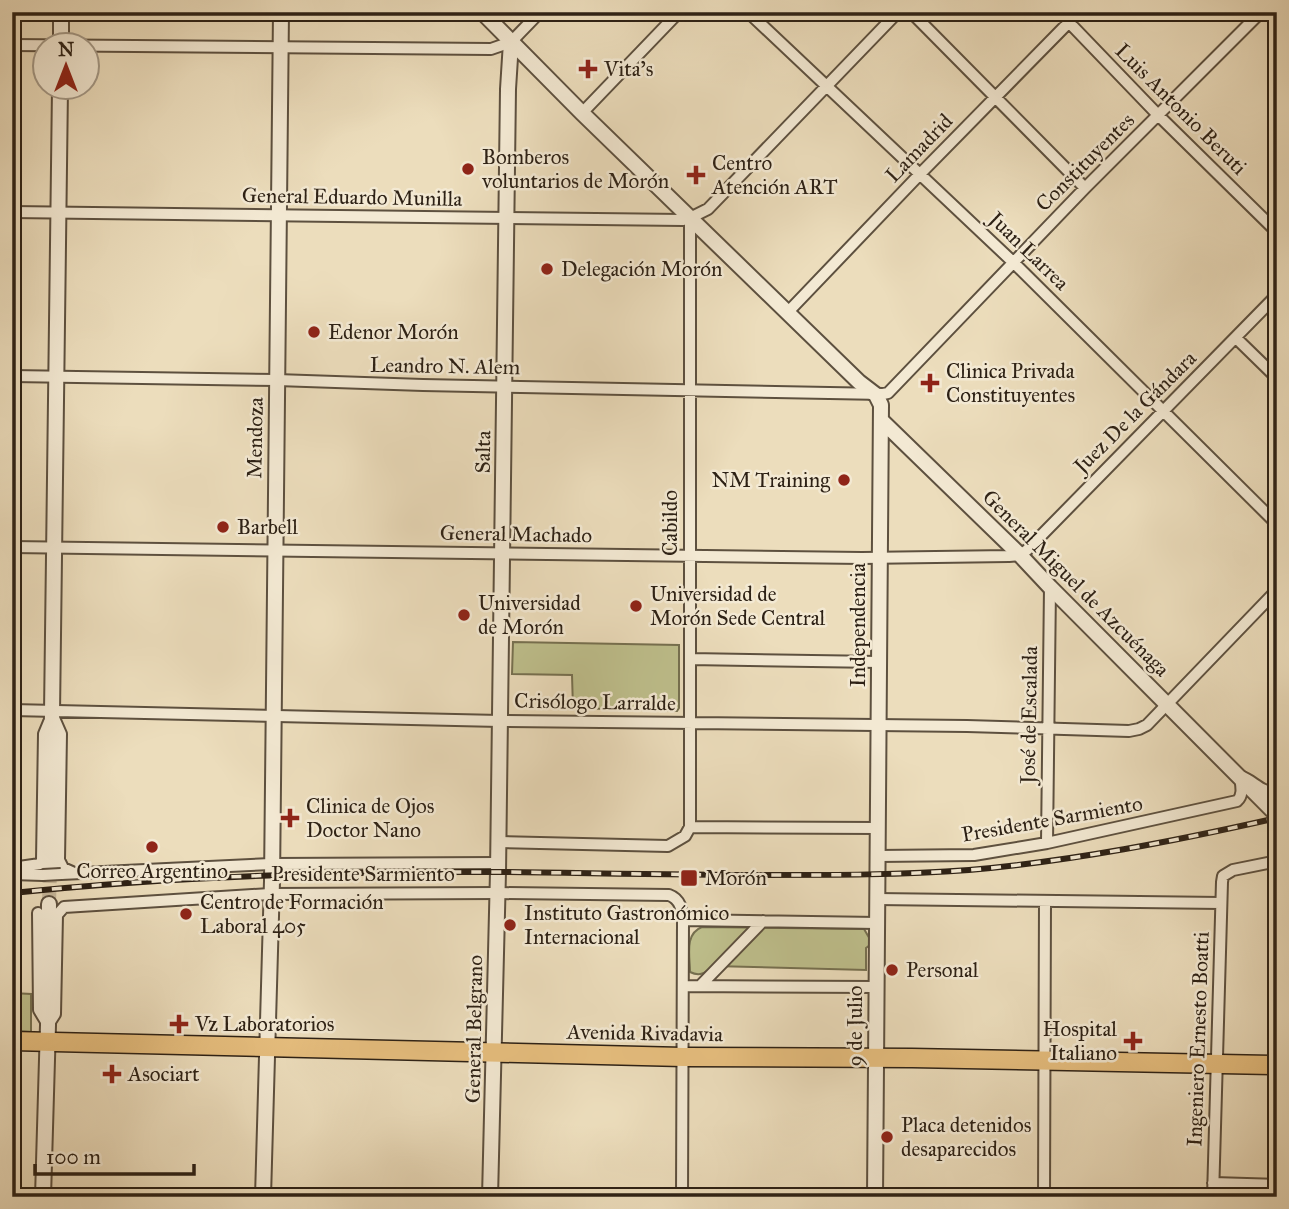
<svg xmlns="http://www.w3.org/2000/svg" width="1289" height="1209" viewBox="0 0 1289 1209" font-family="'IM FELL Great Primer',serif">
  <rect width="100%" height="100%" fill="#ecddbc"/>
  <filter id="stains"><feTurbulence type="fractalNoise" baseFrequency=".00286" numOctaves="4"/><feColorMatrix values="0 0 0 0 .2 0 0 0 0 .09 0 0 0 0 .02 0 0 0 .5 -.17"/></filter>
  <radialGradient id="worn" r=".72"><stop offset=".6" stop-color="#630" stop-opacity="0"/><stop offset="1" stop-color="#630" stop-opacity=".3"/></radialGradient>
  <!-- green -->
  <path fill="#bebf8c" stroke="#767050" stroke-width="2" d="M513 642 679 645V708L677 711 573 708 572 675 512 674Z
    M702 927 864 929 871 941 870 945 866 948V970L713 966C705 973 700 977 690 972 690 956 684 934 702 927Z
    M12 993 31 994V1032L12 1031Z"/>
  <g fill="none" stroke-linecap="round" stroke-linejoin="round">
    <!-- tertiary-tunnel -->
    <path stroke="#c6b79b" stroke-width="14" stroke-dasharray="14 7" stroke-linecap="butt" d="M49 904 50 869"/>
    <!-- minor casing -->
    <g stroke="#5d503f" stroke-width="14">
      <path id="minor" d="M748 12 1014 263 1277 524
        M911 12 1085 188
        M1059 12 1159 116 1277 232
        M12 45 491 49 511 42 540 12
        M582 113 679 12
        M12 212 683 220 690 218 708 209 898 12
        M788 312 920 174 1079 12
        M1236 338 1277 378
        M12 376 277 380 423 385 883 394 888 393 1085 188 1261 12
        M12 547 862 558 1009 556 1020 555 1027 550 1277 295
        M690 659 879 662
        M12 710 500 721 967 726 1129 731 1139 729 1147 725 1277 590
        M54 718 61 734 59 860 63 868 72 872
        M690 827V218
        M690 827 878 828
        M498 842 668 846 685 836 690 827
        M1047 843 1050 587
        M878 856 974 855 1047 843 1237 801C1244 795 1241 785 1240 776 1255 781 1260 793 1277 792
        M12 868 40 864 42 860 44 734 49 722
        M12 874 43 875
        M61 874 271 864 498 863
        M877 899 1221 903
        M38 913 39 1010 48 1025 55 1014 57 915 64 907 270 894 498 893 669 895C680 899 682 909 683 920L682 1197
        M683 920 877 923
        M683 986 876 987
        M700 986 763 921
        M1213 1183 1277 1185
        M1044 1197 1045 901
        M1213 1197 1222 882 1223 876 1233 870 1277 861"/>
    </g>
    <!-- tertiary casing -->
    <g stroke="#5d503f" stroke-width="18">
      <path id="tertiary" d="M482 12 582 113 859 382 876 395 881 405 875 1197
        M61 46V12
        M882 421 1020 555 1050 587 1272 810
        M50 869 60 88
        M43 1197 48 1025 49 904
        M263 1197 272 881 281 12
        M490 1197 498 872 508 89 511 42"/>
    </g>
    <!-- primary casing -->
    <g stroke="#2d2115" stroke-width="21">
      <path id="primary" d="M12 1041 683 1057 912 1058 1277 1065"/>
    </g>
    <!-- minor -->
    <use href="#minor" stroke="#f3e9d3" stroke-width="10"/>
    <!-- tertiary -->
    <use href="#tertiary" stroke="#f3e9d3" stroke-width="14"/>
    <!-- primary -->
    <use href="#primary" stroke="#e6be7e" stroke-width="18"/>
    <!-- rail casing -->
    <g stroke="#2d2115" stroke-width="6">
      <path id="rail" d="M12 893C175 876 339 871 503 872 590 873 677 875 765 875 833 875 901 875 969 870 1073 861 1175 841 1277 818"/>
    </g>
    <!-- rail -->
    <use href="#rail" stroke="#f3e9d3" stroke-width="3.5" stroke-dasharray="10" stroke-linecap="butt"/>
    <!-- minor-bridge casing -->
    <g stroke="#5d503f" stroke-width="14" stroke-linecap="butt">
      <path id="minor-bridge" d="M43 875 61 874"/>
    </g>
    <!-- minor-bridge -->
    <use href="#minor-bridge" stroke="#f3e9d3" stroke-width="10"/>
  </g>
  <!-- markers -->
  <g fill="#8f2418" stroke="#f3e9d3" stroke-width="2.5">
    <path d="M584.5 58.5h7v7h7v7h-7v7h-7v-7h-7v-7h7z"/>
    <circle cx="468" cy="169" r="7"/>
    <path d="M692.5 164.5h7v7h7v7h-7v7h-7v-7h-7v-7h7z"/>
    <circle cx="547" cy="269" r="7"/>
    <circle cx="314" cy="332" r="7"/>
    <path d="M926.5 372.5h7v7h7v7h-7v7h-7v-7h-7v-7h7z"/>
    <circle cx="844" cy="480" r="7"/>
    <circle cx="223" cy="527" r="7"/>
    <circle cx="636" cy="606" r="7"/>
    <circle cx="464" cy="615" r="7"/>
    <path d="M286.5 807.5h7v7h7v7h-7v7h-7v-7h-7v-7h7z"/>
    <circle cx="152" cy="847" r="7"/>
    <rect x="680" y="869" width="18" height="18" rx="3.5"/>
    <circle cx="186" cy="914" r="7"/>
    <circle cx="510" cy="925" r="7"/>
    <circle cx="892" cy="970" r="7"/>
    <path d="M175.5 1013.5h7v7h7v7h-7v7h-7v-7h-7v-7h7z"/>
    <path d="M1129.5 1030.5h7v7h7v7h-7v7h-7v-7h-7v-7h7z"/>
    <path d="M108.5 1063.5h7v7h7v7h-7v7h-7v-7h-7v-7h7z"/>
    <circle cx="887" cy="1137" r="7"/>
  </g>
  <g text-anchor="middle" dominant-baseline="central" stroke-width="5" stroke-linejoin="round" paint-order="stroke">
    <!-- poi labels -->
    <g font-size="21" fill="#2d2115" stroke="#f3e9d3" text-anchor="start">
      <text x="604" y="69">Vita's</text>
      <text x="482" y="157">Bomberos<tspan x="482" dy="24">voluntarios de Morón</tspan></text>
      <text x="712" y="163">Centro<tspan x="712" dy="24">Atención ART</tspan></text>
      <text x="561" y="269">Delegación Morón</text>
      <text x="328" y="332">Edenor Morón</text>
      <text x="946" y="371">Clinica Privada<tspan x="946" dy="24">Constituyentes</tspan></text>
      <text x="830" y="480" text-anchor="end">NM Training</text>
      <text x="237" y="527">Barbell</text>
      <text x="650" y="594">Universidad de<tspan x="650" dy="24">Morón Sede Central</tspan></text>
      <text x="478" y="603">Universidad<tspan x="478" dy="24">de Morón</tspan></text>
      <text x="306" y="806">Clinica de Ojos<tspan x="306" dy="24">Doctor Nano</tspan></text>
      <text x="152" y="871" text-anchor="middle">Correo Argentino</text>
      <text x="705" y="878">Morón</text>
      <text x="200" y="902">Centro de Formación<tspan x="200" dy="24">Laboral 405</tspan></text>
      <text x="524" y="913">Instituto Gastronómico<tspan x="524" dy="24">Internacional</tspan></text>
      <text x="906" y="970">Personal</text>
      <text x="195" y="1024">Vz Laboratorios</text>
      <text x="1117" y="1029" text-anchor="end">Hospital<tspan x="1117" dy="24">Italiano</tspan></text>
      <text x="128" y="1074">Asociart</text>
      <text x="901" y="1125">Placa detenidos<tspan x="901" dy="24">desaparecidos</tspan></text>
    </g>
    <!-- street labels -->
    <g font-size="21" fill="#2d2115" stroke="#f3e9d3">
      <text transform="translate(1181 109) rotate(45)">Luis Antonio Beruti</text>
      <text transform="translate(919 148) rotate(-46)">Lamadrid</text>
      <text transform="translate(1085 162) rotate(-45)">Constituyentes</text>
      <text transform="translate(352 197) rotate(1)">General Eduardo Munilla</text>
      <text transform="translate(1029 251) rotate(44)">Juan Larrea</text>
      <text transform="translate(445 366) rotate(1)">Leandro N. Alem</text>
      <text transform="translate(1135 412) rotate(-45)">Juez De la Gándara</text>
      <text transform="translate(255 438) rotate(-89)">Mendoza</text>
      <text transform="translate(483 452) rotate(-89)">Salta</text>
      <text transform="translate(670 523) rotate(-90)">Cabildo</text>
      <text transform="translate(516 534) rotate(1)">General Machado</text>
      <text transform="translate(1076 583) rotate(45)">General Miguel de Azcuénaga</text>
      <text transform="translate(858 625) rotate(-90)">Independencia</text>
      <text transform="translate(595 702) rotate(1)">Crisólogo Larralde</text>
      <text transform="translate(1029 715) rotate(-89)">José de Escalada</text>
      <text transform="translate(1052 819) rotate(-10)">Presidente Sarmiento</text>
      <text x="363" y="874">Presidente Sarmiento</text>
      <text transform="translate(855 1026) rotate(-90)">9 de Julio</text>
      <text transform="translate(474 1029) rotate(-89)">General Belgrano</text>
      <text transform="translate(645 1033) rotate(1)">Avenida Rivadavia</text>
      <text transform="translate(1198 1039) rotate(-88)">Ingeniero Ernesto Boatti</text>
    </g>
  </g>
  <!-- margin -->
  <rect width="1289" height="1209" fill="none" stroke="#ecddbc" stroke-width="42"/>
  <rect x="14" y="14" width="1261" height="1181" fill="none" stroke="#2d2115" stroke-width="3.5"/>
  <rect x="21" y="21" width="1247" height="1167" fill="none" stroke="#2d2115" stroke-width="2"/>
  <!-- north arrow -->
  <g transform="translate(66 66)"><circle r="33" fill="#f3e9d3" stroke="#a49987" stroke-width="2"/>
  <path d="M0-5L12 26L0 18L-12 26Z" fill="#8f2418"/>
  <text y="-10" font-size="19" font-weight="bold" text-anchor="middle" fill="#2d2115">N</text>
  </g>
  <!-- scale -->
  <path d="M35 1164v10h159v-10" fill="none" stroke="#2d2115" stroke-width="3.5"/>
  <text x="46" y="1164" font-size="21" fill="#2d2115" stroke="#f3e9d3" stroke-width="5" paint-order="stroke">100 m</text>
  <rect width="100%" height="100%" filter="url(#stains)"/>
  <rect width="100%" height="100%" fill="url(#worn)"/>
</svg>
